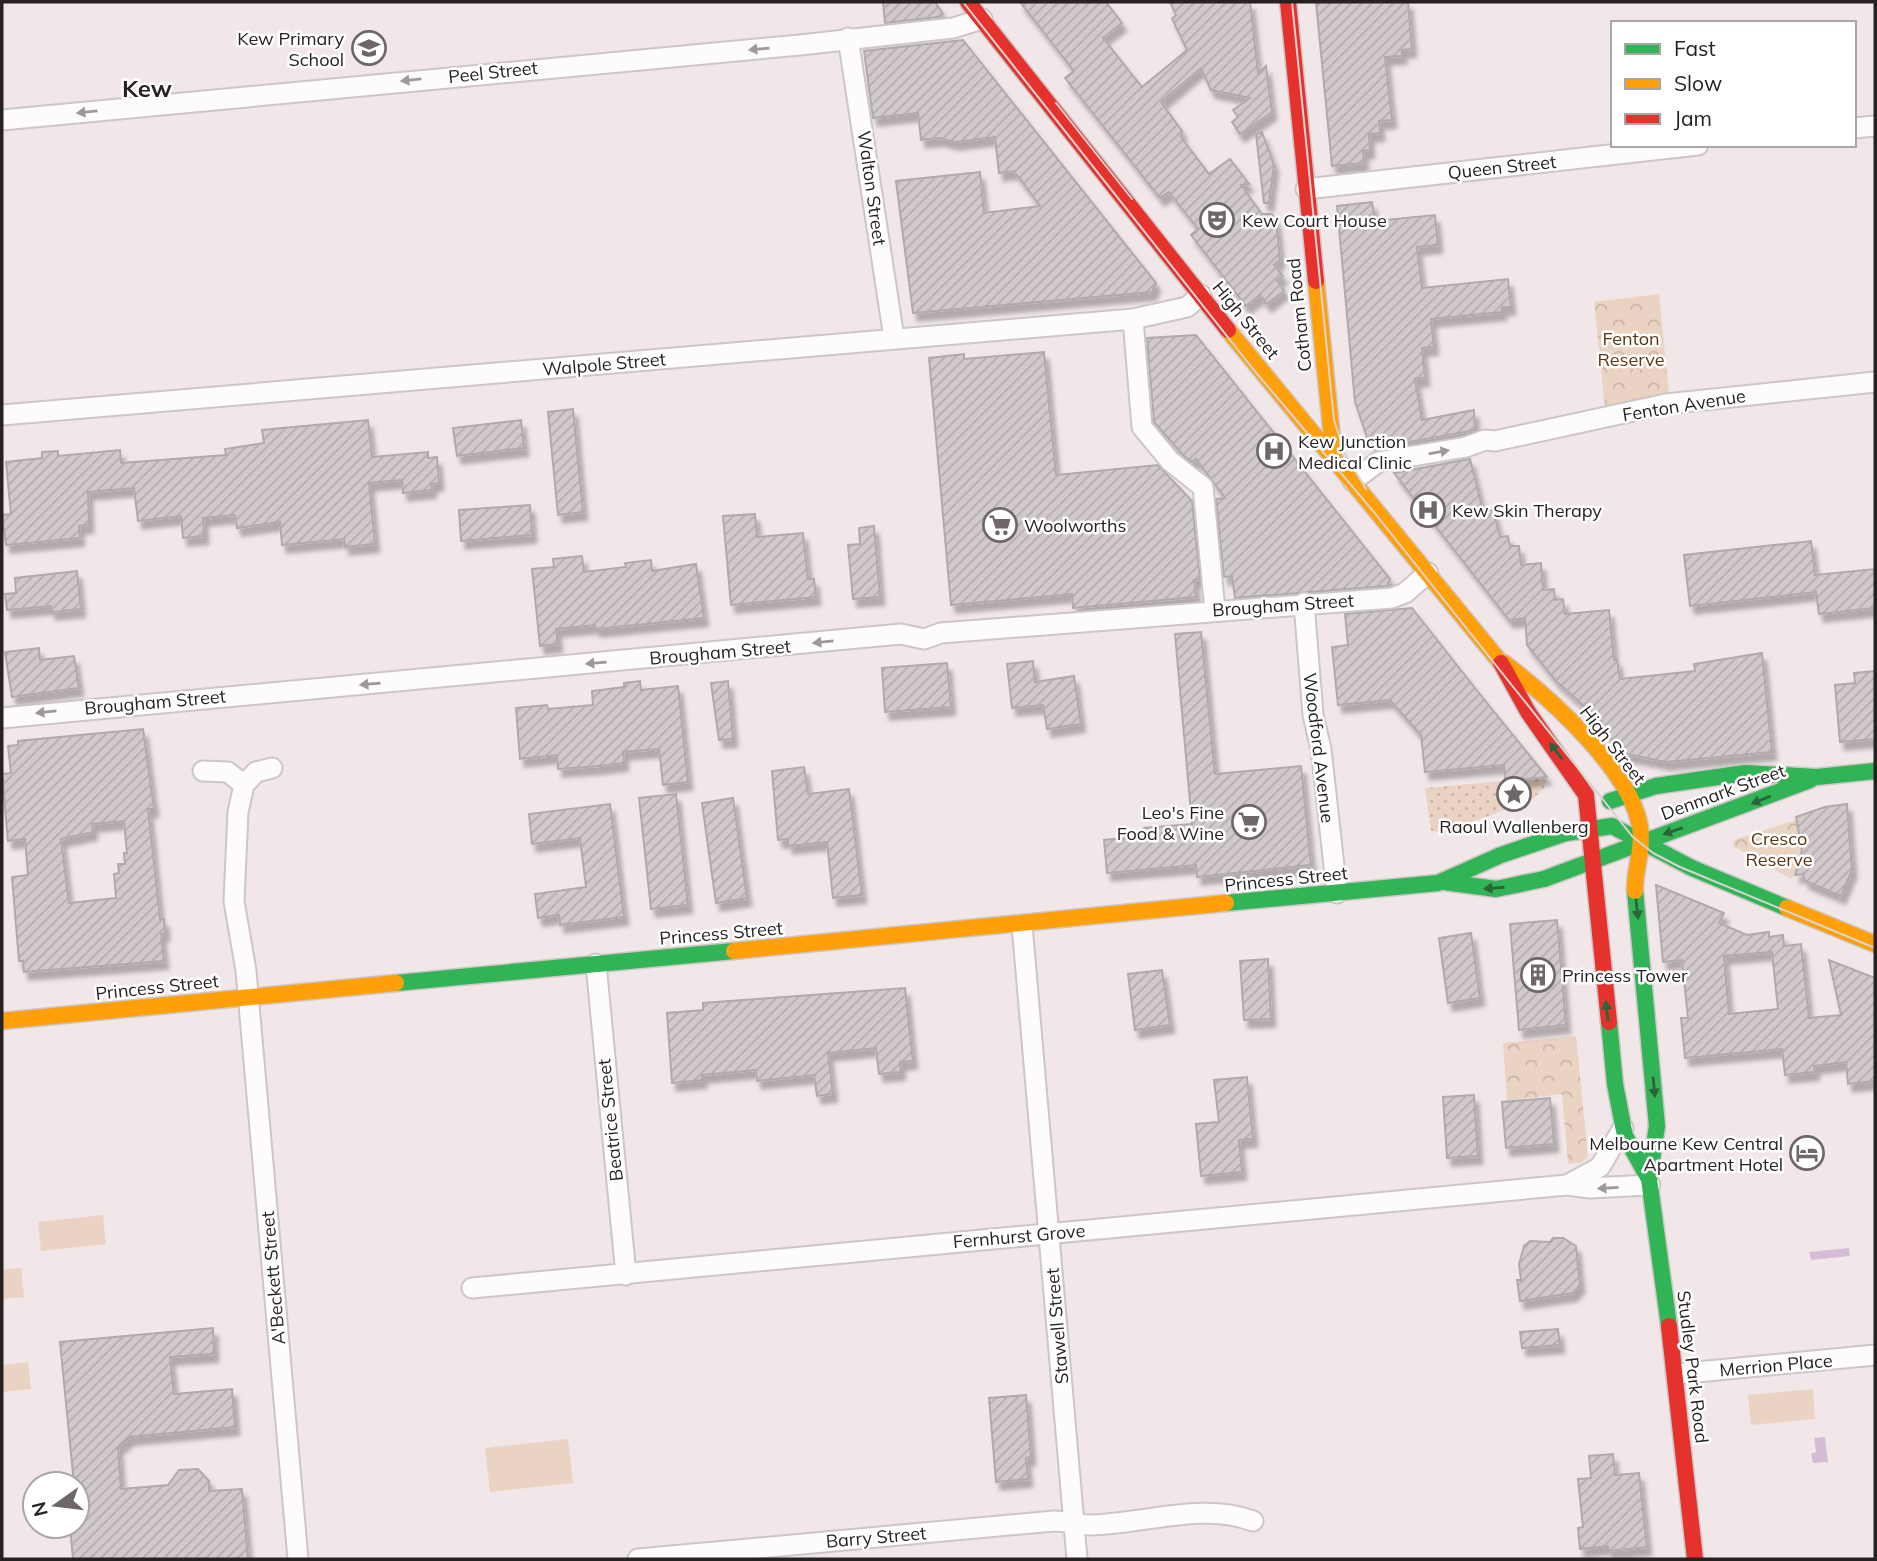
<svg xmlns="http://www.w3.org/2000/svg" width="1877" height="1561" viewBox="0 0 1877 1561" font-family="Mulish,sans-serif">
  <defs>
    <pattern id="park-crowns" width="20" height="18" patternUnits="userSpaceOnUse" patternTransform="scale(1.75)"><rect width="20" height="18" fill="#ebd3c4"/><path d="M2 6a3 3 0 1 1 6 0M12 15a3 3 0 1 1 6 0" fill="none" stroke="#cab5a8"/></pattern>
    <pattern id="garden-dots" width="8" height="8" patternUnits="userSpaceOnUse" patternTransform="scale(1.75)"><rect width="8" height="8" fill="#ebd3c4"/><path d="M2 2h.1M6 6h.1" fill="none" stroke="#cab5a8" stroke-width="1.8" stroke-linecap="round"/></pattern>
    <pattern id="building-hatch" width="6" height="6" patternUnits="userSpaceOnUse" patternTransform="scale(1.75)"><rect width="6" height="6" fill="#d1c9cb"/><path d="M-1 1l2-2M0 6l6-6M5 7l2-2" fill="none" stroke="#b3acae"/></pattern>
    <filter id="shadow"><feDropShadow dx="4.5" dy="8" stdDeviation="2" flood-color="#0004"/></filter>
  </defs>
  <rect width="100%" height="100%" fill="#f1e7e8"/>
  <!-- grass -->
  <path fill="#ebd3c4" d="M103 1215 106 1244 41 1251 38 1222Z
    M21 1268 24 1297 2 1299V1270Z
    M28 1362 31 1389 2 1392V1365Z
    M1813 1389 1815 1419 1751 1425 1748 1395Z
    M568 1439 573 1483 490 1492 485 1448Z"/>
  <!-- park -->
  <path fill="url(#park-crowns)" d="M1659 294 1669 394 1605 407 1594 302Z
    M1796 820 1802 850 1792 879 1733 846 1734 840Z
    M1576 1036 1588 1157 1581 1163 1568 1164 1562 1094 1507 1101 1503 1043Z"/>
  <!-- garden -->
  <path fill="url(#garden-dots)" d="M1547 777 1544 788 1533 799 1443 833 1431 831 1425 788Z"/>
  <!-- water -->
  <path fill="#d5bdd7" d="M1849 1248 1850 1256 1811 1260 1809 1252Z
    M1825 1437 1828 1462 1813 1463 1811 1454 1816 1452 1814 1438Z"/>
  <!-- building -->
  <path fill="url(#building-hatch)" stroke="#b1aaac" stroke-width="2" fill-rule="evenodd" filter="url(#shadow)" d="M883 2H935L943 14 938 17 885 23Z
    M1020 2H1106L1122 23 1103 38 1142 87 1187 50 1172 19 1176 15 1170 2H1250L1258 73 1266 66 1272 112 1240 134 1232 122 1238 117 1233 110 1250 98 1211 90 1201 68 1161 102 1182 131 1181 137 1209 174 1230 159 1249 184 1241 185 1262 214H1272L1276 220 1280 260 1274 265 1283 276 1277 280 1284 291 1267 304 1260 295 1246 306 1191 235 1198 229 1169 192 1160 198 1065 78 1074 71Z
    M1316 2H1408L1412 49 1402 50V56L1385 57 1392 120 1379 121 1380 133 1369 134 1370 150 1363 151 1364 163 1332 166Z
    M963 40 1156 283 1152 292 913 313 896 181 980 172 984 213 1040 206 1014 171 999 173 995 137 955 142 939 138 921 140 918 113 873 118 864 51Z
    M1262 132 1274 165 1269 203H1264L1256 134Z
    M1372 202 1375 221 1435 215 1438 245 1417 247 1422 288 1508 279 1511 307H1502V312L1431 319 1434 347 1422 348 1425 378 1415 379 1422 420 1474 410 1475 430 1382 447 1368 440 1355 402 1337 206Z
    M1196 335 1390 579 1387 586 1235 598 1232 576 1224 577 1216 499 1225 498 1196 459 1192 462 1183 455 1154 422 1147 338Z
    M1044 352 1056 475 1158 465 1192 501 1200 579 1194 580 1196 597 1073 608 1072 594 951 605 929 358 964 354V359Z
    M573 409 583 512 558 515 548 412Z
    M368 420 372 457 428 452V458L437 457 439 483 431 484 432 490 403 493 402 480 369 483 375 544 345 547 344 539 282 545 280 522 237 528 235 515 203 518 204 536 183 538 181 516 138 521 134 488 88 492 89 525 79 526 80 538 6 545 2 515 11 514 6 462 42 458V452L58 451V456L120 450 121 463 226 455 225 449 264 443 262 430Z
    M521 420 524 448 457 456 453 428Z
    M1470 459 1483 511 1493 510 1500 537 1508 536 1510 546H1519L1521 565 1541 563 1543 590 1554 589 1555 600 1563 599 1565 614 1609 610 1614 660H1617L1620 679 1695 671 1694 664 1762 653 1772 752 1666 762 1621 753 1600 724 1602 722 1556 681 1527 645 1525 618 1509 620 1394 473Z
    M530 505 532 535 461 541 459 510Z
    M755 514 757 537 803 533 808 579H814L816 597 731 605 723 516Z
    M874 526 880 597 853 599 848 545 860 544 859 528Z
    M1811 541 1815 575 1875 569V608L1819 614 1816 592 1690 606 1684 555Z
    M582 556 584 572 626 567 625 563 651 560 652 571 696 564 704 618 596 629 595 625 556 629 558 644 540 646 532 569 554 567 553 559Z
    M77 571 81 609 51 612V606L7 610 5 594 16 593 15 578Z
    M1412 608 1479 693 1547 777 1505 781 1504 765 1425 772 1421 735 1390 700 1338 705 1332 647 1348 645 1345 614Z
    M1201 632 1215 774 1301 766 1311 865 1197 877 1196 865 1107 873 1104 840 1144 836V828L1192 824 1175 634Z
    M39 648 40 660 74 656 79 688 12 697 5 652Z
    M1033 661 1035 682 1074 676 1081 724 1047 729 1043 705 1012 708 1007 664Z
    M947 663 951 707 885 712 882 668Z
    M1875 671V739L1840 742 1835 685 1855 683 1854 673Z
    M640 681 641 690 678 686 688 782 663 785 659 749 623 752 624 763 600 766 558 769 557 755 520 759 516 708 547 705 548 709 593 705 592 691 624 687V683Z
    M728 681 733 739 719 740 711 683Z
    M143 729 154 809H148L160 919H164L165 933 161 934 164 961 24 972 23 961H19L12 877 28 875 25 839 8 841 2 774 11 773 8 746 18 745V741ZM124 821 127 853H124L125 864H118L119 873 114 874 116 898 69 903 61 839 93 832 92 824Z
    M804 767 808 794 849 789 862 895 833 898 827 842 788 846V839L778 840 772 771Z
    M676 794 688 905 651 909 639 798Z
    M733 798 747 898 716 903 702 803Z
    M610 804 624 917 560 925 559 915 538 918 535 894 586 887 580 838 532 844 529 814Z
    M1847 804 1852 870 1841 896 1805 881 1803 874 1795 875 1802 850 1796 817 1825 807Z
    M1656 885 1724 913 1719 923 1747 935 1769 932V937L1783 935 1784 946 1801 944 1809 1018 1841 1015 1829 960 1875 978V1081L1848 1084 1846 1062 1814 1066 1815 1072 1785 1075 1782 1049 1685 1058 1681 1018H1688L1682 960 1663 962ZM1772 952 1778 1009 1729 1014 1724 956Z
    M1557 920 1566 1025 1519 1030 1510 924Z
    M1471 933 1480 998 1448 1003 1439 938Z
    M1268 959 1271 1019 1244 1020 1240 961Z
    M1162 970 1170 1025 1135 1030 1128 974Z
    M905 988 913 1061 900 1062 901 1072 879 1074 876 1048 828 1053 833 1094 817 1096 814 1075 757 1081 756 1070 702 1075V1080L672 1083 667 1013 703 1010V1003Z
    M1247 1077 1253 1139 1239 1140 1242 1172 1201 1176 1196 1124 1219 1122 1214 1080Z
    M1474 1095 1478 1156 1447 1158 1443 1097Z
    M1550 1098 1554 1144 1506 1148 1502 1102Z
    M1553 1238H1563L1576 1246 1580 1285 1573 1293 1520 1301 1517 1280H1521L1519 1264 1524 1246 1530 1241 1550 1242Z
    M213 1328 214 1354 170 1357 174 1394 232 1389 235 1427 130 1437 118 1447 121 1489 168 1485 179 1470 198 1469 209 1481V1491L242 1489 248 1559H73L70 1526H77V1484H74L60 1342Z
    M1558 1329 1560 1345 1522 1348 1520 1332Z
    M1026 1395 1031 1457 1026 1458 1028 1479 996 1482 989 1398Z
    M1613 1454 1615 1475 1639 1473 1647 1547 1608 1551V1546L1580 1549 1578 1528 1583 1527 1578 1479 1591 1478 1589 1456Z"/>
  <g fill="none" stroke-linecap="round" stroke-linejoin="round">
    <!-- street casing -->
    <g stroke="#cdc6c6" stroke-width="23">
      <path id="street" d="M848 38 894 338
        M2 120 800 45 953 28 982 19
        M1854 128 1875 126
        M1306 189 1698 145
        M1133 319 1142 427 1170 461 1203 487 1215 610
        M2 415 1133 319 1187 307 1201 295
        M1353 481 1378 462 1466 447 1485 440 1495 441 1666 404 1875 382
        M1304 603 1313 715 1321 749 1337 893
        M2 718 901 634 924 639 941 633 1392 598 1405 593 1428 573
        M272 768 256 772 244 785 238 812 234 901 246 971 298 1559
        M203 771 228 772 244 785
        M1022 925 1077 1559
        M596 964 626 1275
        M1567 1185 1600 1167 1623 1128
        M472 1288 1567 1185 1590 1188 1650 1185
        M1676 1374 1875 1355
        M638 1559 1054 1521C1066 1521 1079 1525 1091 1525 1144 1524 1202 1502 1253 1521"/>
    </g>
    <!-- fast casing -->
    <g stroke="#cdc6c6" stroke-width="19">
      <path id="fast" d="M1610 801 1656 786 1745 773 1817 777 1875 771
        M1444 882 1496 889 1544 879 1810 780
        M1635 891 1657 1126 1649 1179 1669 1326
        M1226 903 1438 883 1501 855 1566 833 1612 826 1692 868 1787 908
        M396 983 734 951
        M1609 1022 1615 1084 1625 1136 1649 1179"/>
    </g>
    <!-- slow casing -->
    <g stroke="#cdc6c6" stroke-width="19">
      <path id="slow" d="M1316 281 1334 457
        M1228 330 1501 663
        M1504 663C1549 697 1631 770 1640 827 1644 849 1634 870 1635 891
        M1787 908 1875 944
        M734 951 1226 903
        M2 1021 396 983"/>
    </g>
    <!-- jam casing -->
    <g stroke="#cdc6c6" stroke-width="19">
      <path id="jam" d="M968 2 1228 330
        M1288 2 1316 281
        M1501 663 1528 712 1586 795 1609 1022
        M1669 1326 1695 1559"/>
    </g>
    <!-- street -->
    <use href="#street" stroke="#fdfbfc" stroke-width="19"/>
    <!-- fast -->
    <use href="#fast" stroke="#30b455" stroke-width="16"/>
    <!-- slow -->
    <use href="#slow" stroke="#ff9f0a" stroke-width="16"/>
    <!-- jam -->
    <use href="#jam" stroke="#e5322d" stroke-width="16"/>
    <!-- tram -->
    <path stroke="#d7d4d4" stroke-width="2" d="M963 2 1253 369 1373 511 1632 836 1653 853 1680 867 1875 948
      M1292 2 1334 420 1345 454 1366 489
      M1056 103 1132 199"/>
  </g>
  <!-- one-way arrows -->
  <defs><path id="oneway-solid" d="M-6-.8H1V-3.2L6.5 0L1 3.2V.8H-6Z" transform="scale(1.75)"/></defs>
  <g fill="#9d999a">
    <use href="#oneway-solid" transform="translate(759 49) rotate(175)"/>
    <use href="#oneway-solid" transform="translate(411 80) rotate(174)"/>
    <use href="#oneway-solid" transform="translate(87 112) rotate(174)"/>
    <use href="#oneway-solid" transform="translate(1439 452) rotate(-10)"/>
    <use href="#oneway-solid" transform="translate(823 642) rotate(174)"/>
    <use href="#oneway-solid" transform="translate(596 663) rotate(175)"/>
    <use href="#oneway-solid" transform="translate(370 684) rotate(175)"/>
    <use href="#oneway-solid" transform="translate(46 712) rotate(174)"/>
    <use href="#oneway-solid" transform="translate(1608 1188) rotate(177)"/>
  </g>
  <g fill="#2c6339">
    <use href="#oneway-solid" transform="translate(1556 751) rotate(-127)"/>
    <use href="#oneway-solid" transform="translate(1761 800) rotate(158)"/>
    <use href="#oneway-solid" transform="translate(1673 831) rotate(161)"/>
    <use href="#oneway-solid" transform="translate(1494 888) rotate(176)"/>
    <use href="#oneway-solid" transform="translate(1637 909) rotate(84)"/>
    <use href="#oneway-solid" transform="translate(1607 1011) rotate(-96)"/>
    <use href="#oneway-solid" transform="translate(1654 1087) rotate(85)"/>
  </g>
  <!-- icons -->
  <defs>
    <g id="school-ring" transform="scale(1.75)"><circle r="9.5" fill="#fff" stroke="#6e6667" stroke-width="1.5"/><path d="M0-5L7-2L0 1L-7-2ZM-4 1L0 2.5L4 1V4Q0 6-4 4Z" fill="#6e6667"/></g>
    <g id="theatre-ring" transform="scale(1.75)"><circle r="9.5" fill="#fff" stroke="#6e6667" stroke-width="1.5"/><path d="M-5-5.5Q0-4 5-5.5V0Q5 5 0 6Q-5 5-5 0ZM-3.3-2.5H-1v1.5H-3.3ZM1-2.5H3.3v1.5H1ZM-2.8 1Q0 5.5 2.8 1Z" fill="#6e6667"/></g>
    <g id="hospital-ring" transform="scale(1.75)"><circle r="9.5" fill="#fff" stroke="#6e6667" stroke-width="1.5"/><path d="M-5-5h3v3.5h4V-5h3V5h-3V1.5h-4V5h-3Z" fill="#6e6667"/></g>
    <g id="supermarket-ring" transform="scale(1.75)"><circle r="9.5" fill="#fff" stroke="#6e6667" stroke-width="1.5"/><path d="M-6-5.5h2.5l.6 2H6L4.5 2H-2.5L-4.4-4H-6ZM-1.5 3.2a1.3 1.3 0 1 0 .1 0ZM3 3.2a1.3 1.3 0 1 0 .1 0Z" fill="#6e6667"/></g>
    <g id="sight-ring" transform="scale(1.75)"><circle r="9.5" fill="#fff" stroke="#6e6667" stroke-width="1.5"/><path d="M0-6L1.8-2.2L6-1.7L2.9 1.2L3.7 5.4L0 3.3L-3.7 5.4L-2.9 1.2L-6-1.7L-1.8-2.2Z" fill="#6e6667"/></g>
    <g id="building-ring" transform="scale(1.75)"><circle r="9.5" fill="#fff" stroke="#6e6667" stroke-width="1.5"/><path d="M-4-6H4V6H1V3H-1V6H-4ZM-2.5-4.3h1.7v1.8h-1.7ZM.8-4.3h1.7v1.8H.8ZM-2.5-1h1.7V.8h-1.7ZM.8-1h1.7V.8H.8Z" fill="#6e6667"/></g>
    <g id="hotel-ring" transform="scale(1.75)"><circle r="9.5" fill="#fff" stroke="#6e6667" stroke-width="1.5"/><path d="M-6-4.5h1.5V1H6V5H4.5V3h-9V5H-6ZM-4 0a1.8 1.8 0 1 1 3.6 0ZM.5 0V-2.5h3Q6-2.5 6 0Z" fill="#6e6667"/></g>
  </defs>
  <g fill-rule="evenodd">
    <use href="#school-ring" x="369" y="48"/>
    <use href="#theatre-ring" x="1217" y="220"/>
    <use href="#hospital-ring" x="1274" y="451"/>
    <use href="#hospital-ring" x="1428" y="510"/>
    <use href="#supermarket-ring" x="1000" y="525"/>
    <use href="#sight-ring" x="1514" y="794"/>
    <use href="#supermarket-ring" x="1249" y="822"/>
    <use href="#building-ring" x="1538" y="975"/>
    <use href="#hotel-ring" x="1807" y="1153"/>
  </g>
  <g text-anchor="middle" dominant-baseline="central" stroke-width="5" stroke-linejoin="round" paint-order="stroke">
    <!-- poi labels -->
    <g font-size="18" fill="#282122" stroke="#fff" text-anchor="start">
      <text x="344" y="38" text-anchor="end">Kew Primary<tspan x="344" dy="21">School</tspan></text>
      <text x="1242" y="220">Kew Court House</text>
      <text x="1298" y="441">Kew Junction<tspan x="1298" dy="21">Medical Clinic</tspan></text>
      <text x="1452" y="510">Kew Skin Therapy</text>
      <text x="1024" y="525">Woolworths</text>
      <text x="1224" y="812" text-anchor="end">Leo's Fine<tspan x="1224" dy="21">Food &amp; Wine</tspan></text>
      <text x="1514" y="826" text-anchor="middle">Raoul Wallenberg</text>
      <text x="1562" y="975">Princess Tower</text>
      <text x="1783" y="1143" text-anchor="end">Melbourne Kew Central<tspan x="1783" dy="21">Apartment Hotel</tspan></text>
    </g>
    <!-- street labels -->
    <g font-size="18" fill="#282122" stroke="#fff">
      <text transform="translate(493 72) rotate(-6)">Peel Street</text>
      <text transform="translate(1502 167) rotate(-6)">Queen Street</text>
      <text transform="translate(872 188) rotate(82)">Walton Street</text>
      <text transform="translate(1299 315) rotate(-96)">Cotham Road</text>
      <text transform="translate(1246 320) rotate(51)">High Street</text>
      <text transform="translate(604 364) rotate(-5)">Walpole Street</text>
      <text transform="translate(1684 405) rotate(-9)">Fenton Avenue</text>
      <text transform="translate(1283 605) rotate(-4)">Brougham Street</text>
      <text transform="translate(720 652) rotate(-5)">Brougham Street</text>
      <text transform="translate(155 702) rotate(-5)">Brougham Street</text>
      <text transform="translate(1613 745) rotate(52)">High Street</text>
      <text transform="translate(1319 748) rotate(83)">Woodford Avenue</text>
      <text transform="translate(1723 792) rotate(-20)">Denmark Street</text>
      <text transform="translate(1286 879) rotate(-6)">Princess Street</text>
      <text transform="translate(721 933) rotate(-5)">Princess Street</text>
      <text transform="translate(157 987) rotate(-6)">Princess Street</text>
      <text transform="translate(610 1120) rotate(-96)">Beatrice Street</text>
      <text transform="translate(1019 1236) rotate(-5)">Fernhurst Grove</text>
      <text transform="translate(273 1278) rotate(-95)">A'Beckett Street</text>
      <text transform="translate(1057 1326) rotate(-95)">Stawell Street</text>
      <text transform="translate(1776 1365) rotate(-5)">Merrion Place</text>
      <text transform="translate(1693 1367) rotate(83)">Studley Park Road</text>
      <text transform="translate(876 1537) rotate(-5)">Barry Street</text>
    </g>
    <!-- park labels -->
    <g font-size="18" fill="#5a340f" stroke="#fff">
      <text x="1631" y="338">Fenton<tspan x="1631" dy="21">Reserve</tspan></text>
      <text x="1779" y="838">Cresco<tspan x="1779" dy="21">Reserve</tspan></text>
    </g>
    <!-- district labels -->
    <g font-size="24" font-weight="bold" fill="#282122" stroke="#fff">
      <text x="147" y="88">Kew</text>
    </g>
  </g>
  <!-- border -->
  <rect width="1877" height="1561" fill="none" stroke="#282122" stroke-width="7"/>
  <!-- legend -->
  <rect x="1611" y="21" width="245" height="126" fill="#ffffff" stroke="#a9a6a7" stroke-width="2"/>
  <rect x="1625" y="44" width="35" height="10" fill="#30b455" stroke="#a9a6a7" stroke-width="2"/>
  <text x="1674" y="56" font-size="21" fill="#282122">Fast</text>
  <rect x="1625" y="79" width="35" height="10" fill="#ff9f0a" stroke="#a9a6a7" stroke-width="2"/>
  <text x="1674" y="91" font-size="21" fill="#282122">Slow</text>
  <rect x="1625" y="114" width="35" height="10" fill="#e5322d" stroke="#a9a6a7" stroke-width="2"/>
  <text x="1674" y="126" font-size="21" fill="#282122">Jam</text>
  <!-- north arrow -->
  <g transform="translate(56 1505) rotate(256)"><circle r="33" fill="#ffffff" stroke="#a9a6a7" stroke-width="2"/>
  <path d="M0-5L12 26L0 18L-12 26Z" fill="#6e6667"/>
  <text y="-10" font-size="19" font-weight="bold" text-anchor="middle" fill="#282122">N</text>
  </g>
</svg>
